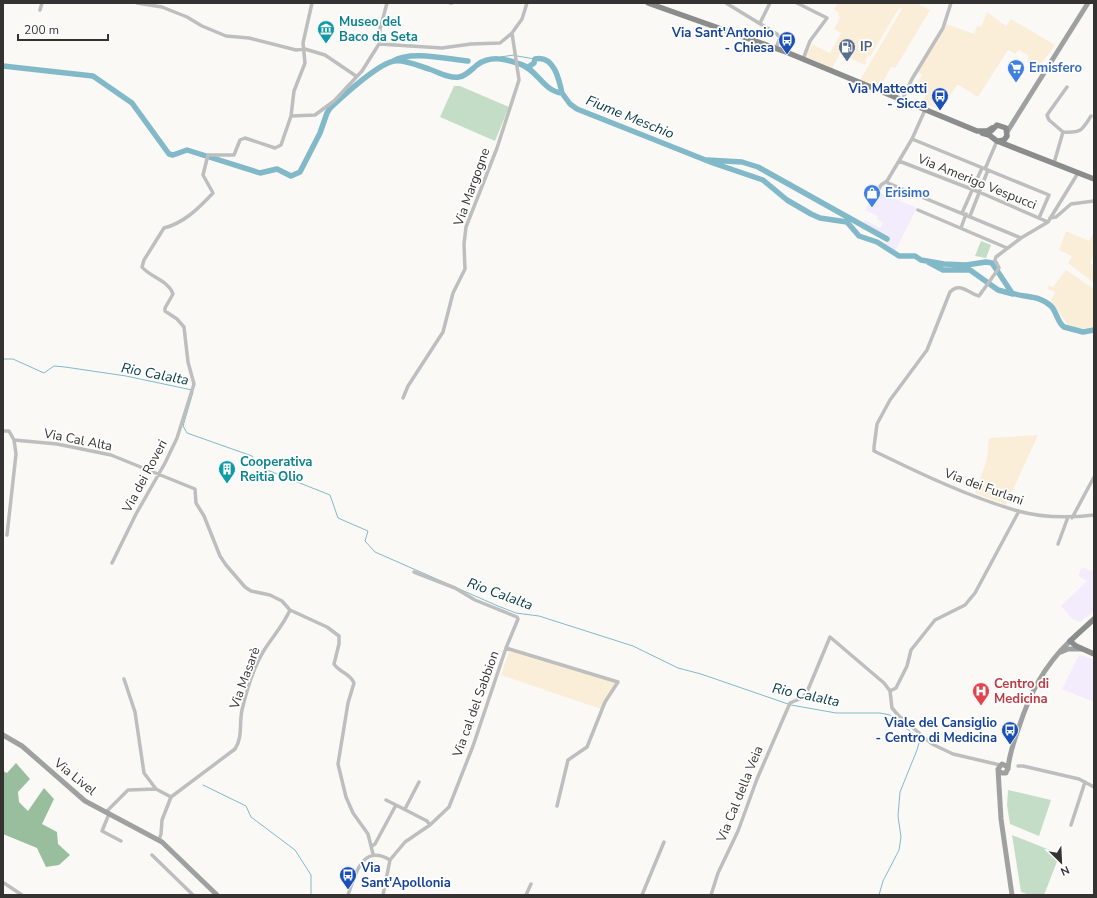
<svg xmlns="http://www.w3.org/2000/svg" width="1097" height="898" viewBox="0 0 1097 898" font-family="'Nunito Sans',sans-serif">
  <rect width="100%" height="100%" fill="#fbf9f6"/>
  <!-- commercial -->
  <path fill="#f2ecfd" d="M876 191 917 208 895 251 885 244 889 238 863 224 865 220 880 228 883 223 877 219 878 216 865 210Z
    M1082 567 1094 572V611L1080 622 1072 619 1061 606 1087 581 1078 576Z
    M1081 655 1092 659 1094 662V702L1062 689 1078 657Z"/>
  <!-- industrial -->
  <path fill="#faeed9" d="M838 3H916L930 10 899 62 895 68 891 67 880 88 860 80 902 9 899 8 870 57 868 56 865 61 867 63 865 65 840 54 832 68 804 56 807 49 810 50 812 44 830 53 841 33 834 29 840 17 838 16 839 13 834 9Z
    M987 12 1006 26 1011 19 1055 45 1038 68 1027 61 1029 56 1019 50 1015 54 1008 50 978 97 959 85H957L941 110 922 102 928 90 917 83 922 75 917 71 947 24 974 34 977 26 981 27Z
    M1066 231 1089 241 1094 232V255L1090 263 1094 266V283L1068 263 1072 256 1059 250Z
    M1066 270 1094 289V327L1080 329 1068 326 1051 300 1055 292 1047 289 1049 285 1053 287Z
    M1038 435 1006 505 975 493 987 459 989 438Z
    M510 649 616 683 601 709 501 675Z"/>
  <!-- green -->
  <path fill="#c3ddc6" d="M454 86H460L509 107 495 141 440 117Z
    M981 241 991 245 986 258 975 256Z
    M1008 790 1051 800 1039 836 1010 824 1007 805Z
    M1012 835 1060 854 1044 895H1030L1021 892Z"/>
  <!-- forest -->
  <path fill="#98be9d" d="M16 763 30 779 18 792 19 802 28 811 44 788 54 799 42 824 57 832 58 844 70 855 59 865 46 867 37 848 3 834V771L7 773Z"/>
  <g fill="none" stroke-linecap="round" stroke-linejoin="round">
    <!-- stream -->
    <path stroke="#82b9c9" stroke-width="1" d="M517 56 535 59
      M498 59 500 57 514 55
      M3 359H13L44 373 54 366 65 367 126 376 192 390
      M193 392 183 426 187 433 252 456 258 464 267 470 330 495 338 518 368 531 365 541 375 552 498 606 516 613 539 616 633 646 678 668 701 674 788 704
      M791 705 836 713H880L890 715 916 736 919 743 917 750 900 792 898 816 901 837 899 850 883 881 879 895
      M203 785 246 806 251 817 295 850 311 875V895"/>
    <!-- river -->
    <path stroke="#82b9c9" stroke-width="5.5" d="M393 61C411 50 447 59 468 61
      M3 66 93 76 132 103 169 154 173 155 187 150 260 173 277 169 291 176 300 172 320 133 327 113 330 108C343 96 377 64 394 61 404 59 419 66 429 69 438 72 450 79 459 77 466 76 471 70 477 65 490 55 506 59 520 64 537 69 544 92 562 93L570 104 577 109 713 163 763 180 787 200 811 214 820 218 847 222 859 236 877 242 899 256H915L921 260 944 264 966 265 986 262 992 263 1012 293C1025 298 1040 295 1051 306 1057 312 1057 322 1064 327L1083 332 1094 330
      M527 68 534 63 535 59C554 55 559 79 562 93
      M707 160 742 162 758 167 887 239
      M928 262 943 270H970L998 290 1013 294"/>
    <!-- street -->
    <path stroke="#bdbebe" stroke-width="3.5" d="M137 3 162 7 187 17 202 26 226 36 249 38 296 50 305 49 325 55 356 76
      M450 3H452
      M726 3 777 34 780 38 776 48
      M797 3 827 18 810 41 803 59
      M40 10 42 3
      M760 23 770 3
      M379 44 442 48 471 44 500 43 512 33
      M902 100 912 79 943 28 951 3
      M925 110 912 139 887 181 888 183 1021 238
      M291 116 315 115 334 101 362 71 379 44 380 29 387 3
      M1063 132 1049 120 1047 115 1067 87
      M912 139 1049 195 1039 218
      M899 161 979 192 1048 222
      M1054 163 1063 132C1081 133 1082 131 1091 116
      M985 169 997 141
      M1078 173 1048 222 1021 238 996 257 995 260 999 268 979 296C969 294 960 281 950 292L927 350 890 400 877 424 874 447V451C919 473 969 497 1018 511 1043 518 1069 518 1094 515
      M877 193 881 185 887 181
      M918 210 1007 248
      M962 213 982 168
      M970 216 988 170
      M1050 218 1056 217 1071 204 1094 201
      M961 228 966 214
      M403 398 408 386 443 332 453 293 465 269 464 244 466 227 497 148 519 80 512 33 522 19 527 3
      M3 431H9L14 440 57 444 111 455 195 489 196 503 204 516 220 556 226 565 245 587 251 591 270 595 282 601 290 610C283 626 272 637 263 652 254 667 246 693 242 710 239 723 243 737 235 749L171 797 162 820 161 834 159 840
      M1072 518 1094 477
      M7 535 16 454 14 440
      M1058 544 1068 517
      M112 563 136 514 165 463 177 438 194 384 188 362 184 327 177 319 165 311V308L173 294C169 281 150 277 142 267L144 260 164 228C184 223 199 208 213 193L203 175 208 155H234L240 140 245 138 275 148 281 145 291 116 294 91 305 63 303 43 312 3
      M414 572 455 588 475 600 517 617 518 619 506 648
      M290 610 327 627 339 636V644L334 664C340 673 350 673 354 683L348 703 338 764 346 797 353 813 368 834 373 854
      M124 679 135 712 144 773 156 789 171 797
      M890 691 896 688 907 666 911 650 935 620 965 605 975 593 1019 511
      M1018 766H1023L1079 779 1094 787
      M386 800 396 805
      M405 809 419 782
      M106 812 128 790 156 789
      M109 814 102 831 121 841
      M1071 825 1085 782
      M372 846 375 844 396 805 427 821 430 825
      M152 855 193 895
      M390 860 405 842 430 825 449 807 473 746 506 648 618 682 605 702 587 747 568 760 557 806
      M4 883 22 895
      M348 895C355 875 362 843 390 860L383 895
      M526 895 531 884
      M642 895 664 842
      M711 895 718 873 738 831 757 779 790 703 802 698 807 692 830 637 884 683 890 691 892 708 898 715 932 744 953 754 1000 765"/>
    <!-- secondary -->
    <path stroke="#9fa1a1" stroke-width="5" d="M1007 132 1088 3
      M1061 652 1068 649H1082
      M3 735 22 746 85 801 162 842 217 895
      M1008 769C1009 754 1014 741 1019 727 1030 693 1044 666 1070 641
      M999 771 1002 773H1006L1008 767 1002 764 998 769 1001 819 1012 895"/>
    <!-- primary -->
    <path stroke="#8a8d8c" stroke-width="5.5" d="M648 3 786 52 977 131H987L992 128
      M991 131 997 125 1006 128 1007 136 1004 140 999 141
      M982 133 989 135 997 141 1094 179
      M1094 619 1070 641 1076 646 1094 654"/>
  </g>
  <!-- icons -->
  <defs>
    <g id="museum-pin" transform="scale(0.9)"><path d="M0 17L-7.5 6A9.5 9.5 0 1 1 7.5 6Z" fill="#0f9aa8" stroke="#fff"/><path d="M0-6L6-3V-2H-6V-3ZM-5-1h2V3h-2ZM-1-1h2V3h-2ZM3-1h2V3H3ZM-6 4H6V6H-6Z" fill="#fff"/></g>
    <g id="bus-pin" transform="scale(0.9)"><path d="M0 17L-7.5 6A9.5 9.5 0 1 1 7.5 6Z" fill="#1a4fb4" stroke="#fff"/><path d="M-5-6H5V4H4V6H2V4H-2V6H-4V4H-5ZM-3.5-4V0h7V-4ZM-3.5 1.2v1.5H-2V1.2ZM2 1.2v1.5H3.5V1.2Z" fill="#fff"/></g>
    <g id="fuel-pin" transform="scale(0.9)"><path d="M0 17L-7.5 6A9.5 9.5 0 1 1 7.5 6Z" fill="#5c6f8a" stroke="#fff"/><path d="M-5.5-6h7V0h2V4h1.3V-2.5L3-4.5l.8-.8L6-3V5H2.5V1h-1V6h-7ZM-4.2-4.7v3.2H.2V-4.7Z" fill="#fff"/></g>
    <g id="supermarket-pin" transform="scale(0.9)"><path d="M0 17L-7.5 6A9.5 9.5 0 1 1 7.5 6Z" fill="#3f7fe0" stroke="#fff"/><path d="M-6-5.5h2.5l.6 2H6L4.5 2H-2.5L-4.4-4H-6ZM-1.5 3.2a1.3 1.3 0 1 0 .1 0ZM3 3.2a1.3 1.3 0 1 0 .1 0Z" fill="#fff"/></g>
    <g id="shop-pin" transform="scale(0.9)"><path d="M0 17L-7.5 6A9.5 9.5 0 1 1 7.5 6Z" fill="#3f7fe0" stroke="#fff"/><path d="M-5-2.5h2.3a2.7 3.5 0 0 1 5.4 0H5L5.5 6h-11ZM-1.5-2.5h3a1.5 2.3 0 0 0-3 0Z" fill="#fff"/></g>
    <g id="building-pin" transform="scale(0.9)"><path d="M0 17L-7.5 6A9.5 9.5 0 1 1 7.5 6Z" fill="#0f9aa8" stroke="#fff"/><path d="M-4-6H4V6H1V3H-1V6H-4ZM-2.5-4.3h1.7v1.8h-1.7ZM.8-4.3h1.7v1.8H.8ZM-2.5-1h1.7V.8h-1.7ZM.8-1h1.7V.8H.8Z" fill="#fff"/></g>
    <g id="hospital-pin" transform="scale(0.9)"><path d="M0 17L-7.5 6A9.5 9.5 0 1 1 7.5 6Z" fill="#e0444e" stroke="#fff"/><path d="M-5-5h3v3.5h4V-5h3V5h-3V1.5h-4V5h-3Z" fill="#fff"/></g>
  </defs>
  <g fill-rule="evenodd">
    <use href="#museum-pin" x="326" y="29"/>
    <use href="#bus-pin" x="787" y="40"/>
    <use href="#fuel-pin" x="847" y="47"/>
    <use href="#supermarket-pin" x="1016" y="68"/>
    <use href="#bus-pin" x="940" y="96"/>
    <use href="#shop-pin" x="872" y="193"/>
    <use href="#building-pin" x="227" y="469"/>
    <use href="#hospital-pin" x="981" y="691"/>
    <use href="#bus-pin" x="1010" y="730"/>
    <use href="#bus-pin" x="348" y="875"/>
  </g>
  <g text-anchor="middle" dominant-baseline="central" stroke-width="3.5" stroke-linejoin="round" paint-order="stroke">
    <!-- culture labels -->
    <g font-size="13" font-weight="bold" fill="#0d838f" stroke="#fff" text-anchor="start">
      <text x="339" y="22">Museo del<tspan x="339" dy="15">Baco da Seta</tspan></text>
      <text x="240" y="462">Cooperativa<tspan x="240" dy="15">Reitia Olio</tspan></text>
    </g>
    <!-- transit labels -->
    <g font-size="13" font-weight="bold" fill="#164399" stroke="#fff" text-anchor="end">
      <text x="774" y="33">Via Sant'Antonio<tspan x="774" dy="15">- Chiesa</tspan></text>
      <text x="927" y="89">Via Matteotti<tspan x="927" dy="15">- Sicca</tspan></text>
      <text x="997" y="723">Viale del Cansiglio<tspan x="997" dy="15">- Centro di Medicina</tspan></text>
      <text x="361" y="868" text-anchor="start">Via<tspan x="361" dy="15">Sant'Apollonia</tspan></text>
    </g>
    <!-- service labels -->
    <g font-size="13" font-weight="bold" fill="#4e5e75" stroke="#fff" text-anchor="start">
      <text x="860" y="47">IP</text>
    </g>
    <!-- shop labels -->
    <g font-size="13" font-weight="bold" fill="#366cbe" stroke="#fff" text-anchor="start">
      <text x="1029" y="68">Emisfero</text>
      <text x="885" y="193">Erisimo</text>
    </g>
    <!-- street labels -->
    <g font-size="13" fill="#343332" stroke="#fff">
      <text transform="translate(977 182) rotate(22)">Via Amerigo Vespucci</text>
      <text transform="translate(472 187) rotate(-70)">Via Margogne</text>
      <text transform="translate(78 440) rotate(11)">Via Cal Alta</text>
      <text transform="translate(145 476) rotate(-62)">Via dei Roveri</text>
      <text transform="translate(984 487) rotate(20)">Via dei Furlani</text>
      <text transform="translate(245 678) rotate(-70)">Via Masarè</text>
      <text transform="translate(476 704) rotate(-70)">Via cal del Sabbion</text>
      <text transform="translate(75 777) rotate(39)">Via Livel</text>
      <text transform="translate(740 794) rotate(-68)">Via Cal della Veia</text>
    </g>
    <!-- health labels -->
    <g font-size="13" font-weight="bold" fill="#be3a42" stroke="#fff" text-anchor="start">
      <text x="994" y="684">Centro di<tspan x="994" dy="15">Medicina</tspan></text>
    </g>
    <!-- water labels -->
    <g font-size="14" font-style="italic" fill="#013643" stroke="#fff">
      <text transform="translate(630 117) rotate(22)">Fiume Meschio</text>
      <text transform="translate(155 374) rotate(11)">Rio Calalta</text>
      <text transform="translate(500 594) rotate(20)">Rio Calalta</text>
      <text transform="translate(806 695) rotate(12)">Rio Calalta</text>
    </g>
  </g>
  <!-- border -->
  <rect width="1097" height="898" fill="none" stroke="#343332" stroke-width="8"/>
  <!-- north arrow -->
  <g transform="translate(1061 862) rotate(156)" stroke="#ffffff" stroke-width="3" paint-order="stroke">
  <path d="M0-3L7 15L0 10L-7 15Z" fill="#343332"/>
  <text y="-6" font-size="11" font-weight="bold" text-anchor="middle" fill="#343332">N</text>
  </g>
  <!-- scale -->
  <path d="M18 34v6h90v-6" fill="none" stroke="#343332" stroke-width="2"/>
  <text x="24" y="34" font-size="12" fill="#343332" stroke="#ffffff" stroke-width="3" paint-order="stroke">200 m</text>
</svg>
